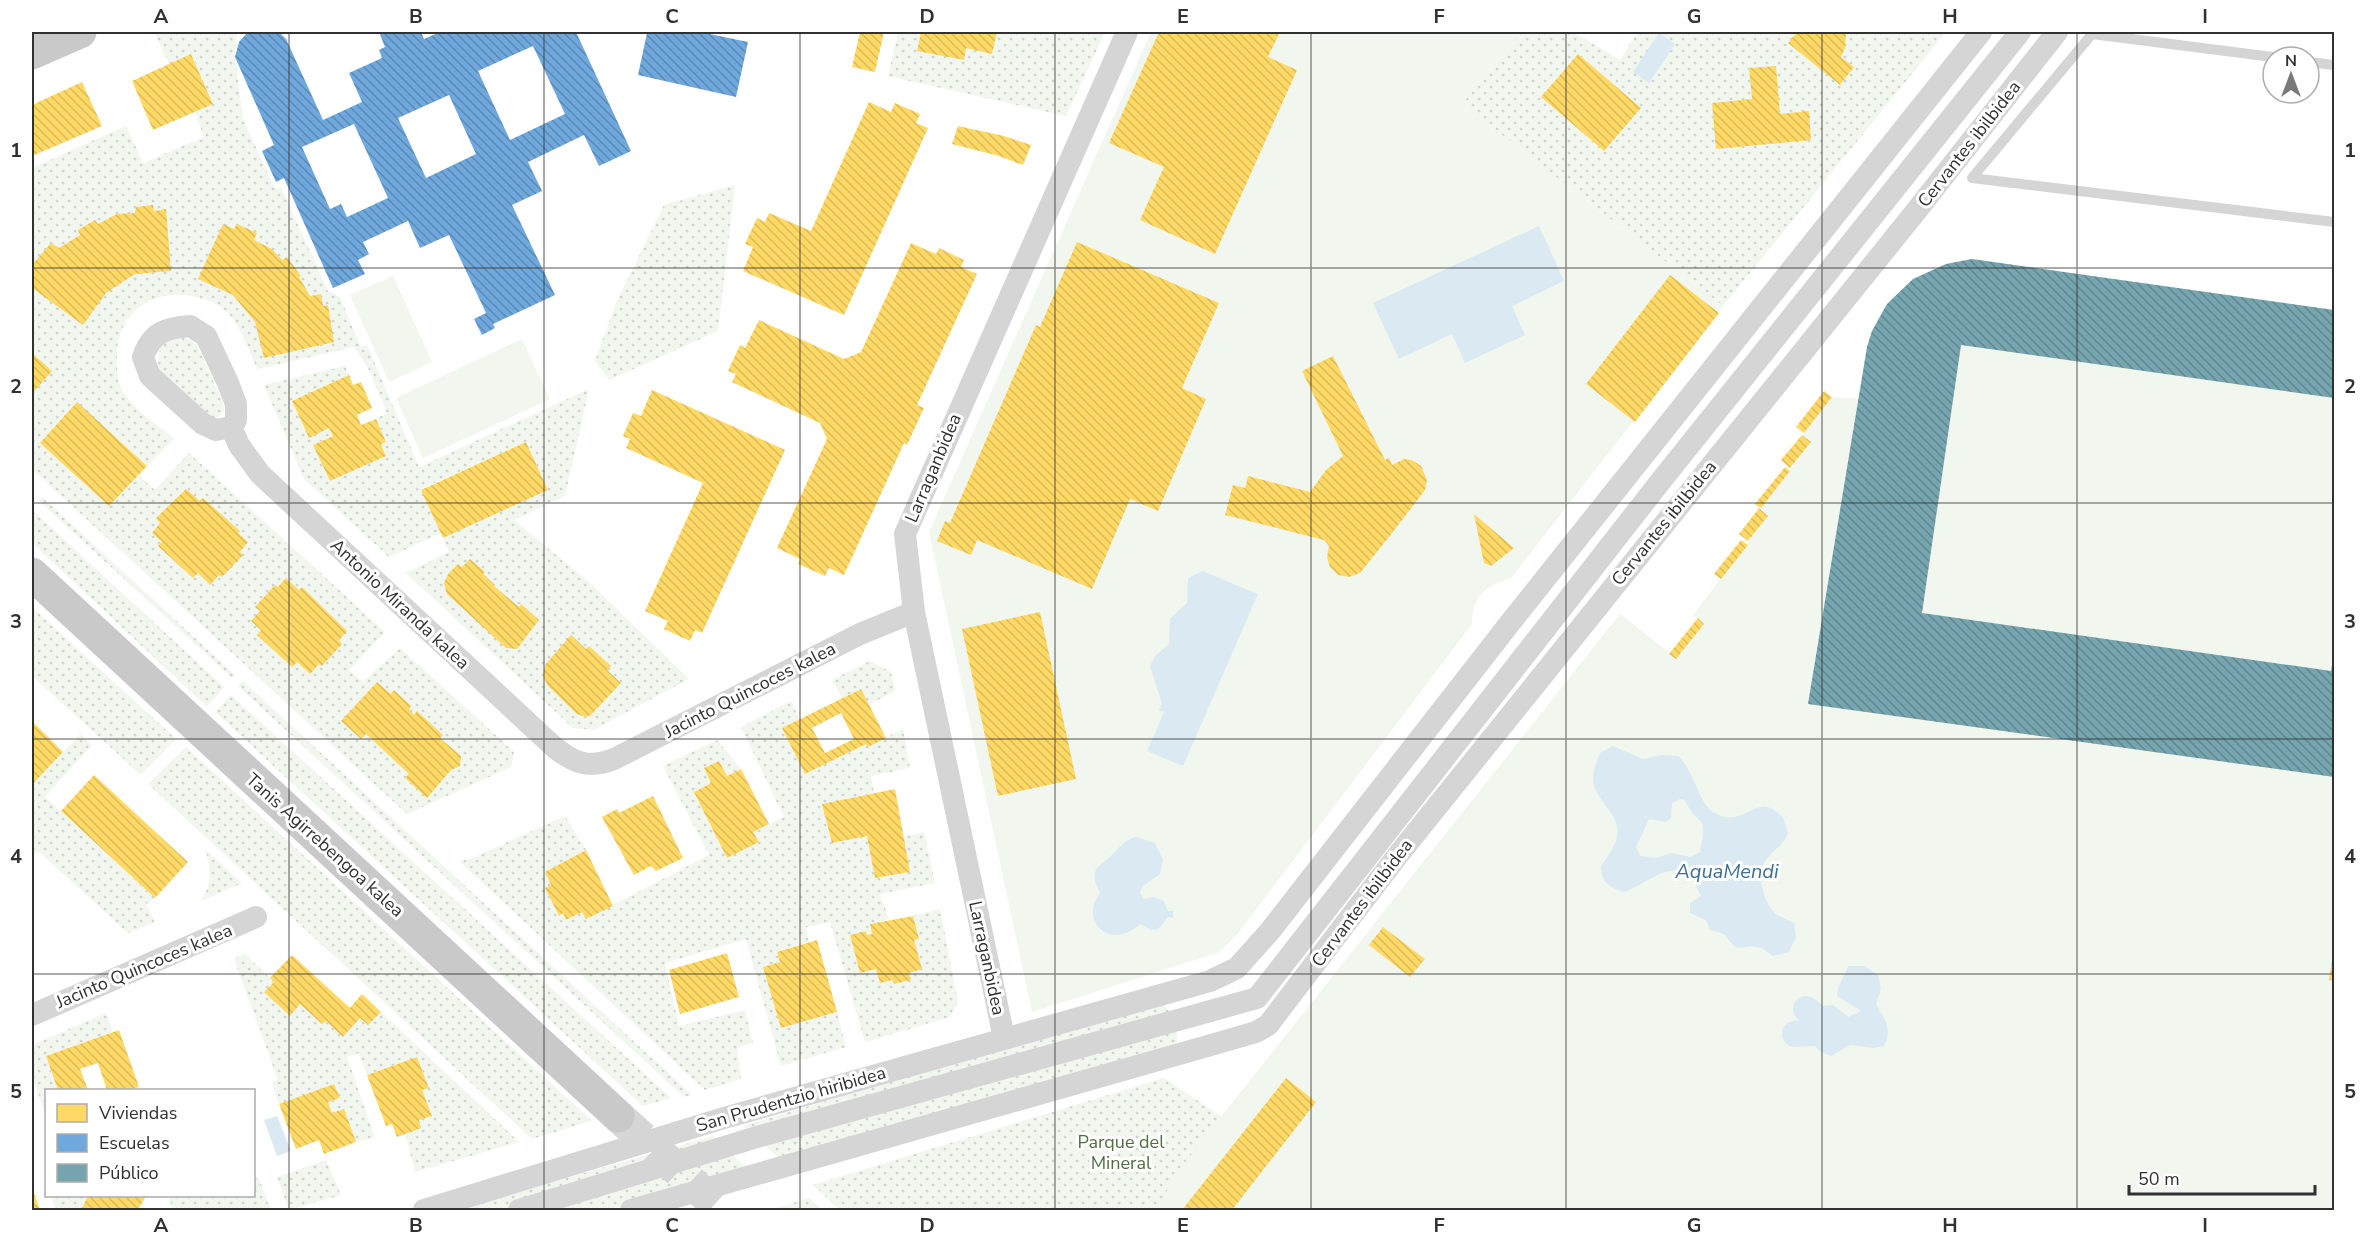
<svg xmlns="http://www.w3.org/2000/svg" width="2366" height="1242" viewBox="0 0 2366 1242" font-family="'Nunito Sans',sans-serif">
  <defs>
    <pattern id="green-dots" width="8" height="8" patternUnits="userSpaceOnUse" patternTransform="scale(1.5)"><rect width="8" height="8" fill="#f1f6ee"/><path d="M2 2h.1M6 6h.1" fill="none" stroke="#cfd3cd" stroke-width="1.8" stroke-linecap="round"/></pattern>
    <pattern id="homes-back-hatch" width="6" height="6" patternUnits="userSpaceOnUse" patternTransform="scale(1.5)"><rect width="6" height="6" fill="#ffd966"/><path d="M-1 5l2 2M0 0l6 6M5-1l2 2" fill="none" stroke="#dbbb59"/></pattern>
    <pattern id="schools-back-hatch" width="6" height="6" patternUnits="userSpaceOnUse" patternTransform="scale(1.5)"><rect width="6" height="6" fill="#6fa8dc"/><path d="M-1 5l2 2M0 0l6 6M5-1l2 2" fill="none" stroke="#5c89b3"/></pattern>
    <pattern id="public-back-hatch" width="6" height="6" patternUnits="userSpaceOnUse" patternTransform="scale(1.5)"><rect width="6" height="6" fill="#76a5af"/><path d="M-1 5l2 2M0 0l6 6M5-1l2 2" fill="none" stroke="#61878f"/></pattern>
  </defs>
  <rect width="100%" height="100%" fill="#fff"/>
  <!-- green -->
  <path fill="url(#green-dots)" d="M154 32H237L235 57 243 119 275 189 281 187 328 291 340 297 360 346 367 345 419 467 589 389 565 496 514 520 591 584 689 679 593 730 573 728 406 573 449 552 443 538 548 490 526 442 421 489 441 533 389 557 304 479 264 385 345 366 349 375 292 401 308 437 329 428 333 436 313 445 330 481 386 456 381 444 386 441 376 419 387 413 368 368 354 347 257 369C250 352 243 333 233 319 226 309 214 302 203 299 158 284 114 310 117 361 117 369 117 380 121 388 131 408 157 424 174 439L147 466 77 403 41 443 109 506 138 475 155 490 189 453 385 632 349 670 363 682 400 648 514 752 511 767 407 814 32 469V168L126 126 143 163 204 137 195 112 213 103 192 55 169 64Z
    M898 32H1105L1066 116 888 76Z
    M1522 32H1573L1620 60 1638 32H1946L1723 306 1462 104Z
    M735 185 718 331 609 380 595 361 617 301 664 205Z
    M180 337 191 340 198 347 223 403 224 410 219 417 211 418 160 374 158 362 160 348 168 339Z
    M42 497 235 675 232 678 39 501Z
    M32 510 224 687 207 707 32 543Z
    M32 607 176 739 141 775 32 676Z
    M870 661 891 672 895 691 869 705 861 689 842 698 832 680Z
    M243 681 692 1095 684 1097 238 686Z
    M231 695 671 1098 643 1106 215 712Z
    M791 701 800 720 805 774 866 744 868 747 903 729 910 768 871 776 874 793 823 804 832 843 867 836 876 878 910 872 903 837 924 832 935 883 880 894 889 919 870 924 872 934 867 935 866 932 851 936 860 973 876 969 892 980 894 984 910 980 909 973 921 969 914 940 919 939 913 916 940 909 958 1002 950 1017 865 1042 830 922 806 927 809 942 778 951 780 962 764 967 781 1028 837 1012 846 1047 781 1066 746 939 665 963 679 1026 745 1010 753 1043 737 1048 741 1079 705 1090 459 861 470 859 565 816 586 850 545 872 551 885 545 888 559 916 563 913 566 920 582 912 586 919 709 855 663 766 717 740 741 769 727 776 718 761 704 769 711 783 694 792 727 858 758 841 753 832 784 817 741 727Z
    M80 734 92 745 45 797 155 898 146 904 155 922 128 933 39 852 32 855V785Z
    M186 747 592 1121 532 1139 148 784Z
    M205 849 242 883 201 901C212 883 212 869 205 849Z
    M245 954 274 982 290 1015 300 1004 322 1024 326 1021 343 1036 360 1018 368 1025 381 1012 519 1142 415 1172 405 1133 421 1128 419 1120 432 1115 422 1090 429 1087 417 1057 367 1075 358 1053 347 1057 375 1137 356 1142 344 1109 332 1113 328 1102 340 1098 334 1084 279 1104 272 1082 278 1080 234 959Z
    M1157 1001C1175 1013 1177 1022 1177 1043L780 1159 743 1126Z
    M106 1013 113 1032 46 1056 58 1090H46V1115L32 1076V1045Z
    M1164 1078 1222 1117 1246 1089 1176 1210H840L813 1185Z
    M713 1136 747 1169 607 1210H455Z
    M326 1160 341 1195 289 1210 277 1177Z
    M258 1177 271 1210H173L168 1196H254V1178Z
    M51 1196H88L81 1210H56Z
    M809 1198 823 1210H770Z"/>
  <!-- pitch -->
  <path fill="#f1f6ee" d="M1151 32H1522L1462 104 1723 306 1511 578C1486 585 1472 596 1472 624L1236 936 1217 953 1032 1012 929 532Z
    M1972 259 2334 310V1210H1157L1175 1175 1620 614 1670 653 1697 619 1693 615 1768 516 1761 508 1810 443 1802 435 1832 397 1859 399C1862 382 1863 365 1867 348 1878 297 1922 265 1972 259Z
    M393 276 432 362 389 382 350 295Z
    M522 339 550 399 423 458 396 398Z"/>
  <!-- water -->
  <path fill="#dbe9f2" fill-rule="evenodd" d="M1659 33 1675 44 1649 83 1633 72Z
    M1539 226 1564 281 1512 306 1525 335 1465 363 1452 334 1399 359 1373 303Z
    M1202 571 1258 594 1183 766 1147 751 1164 712 1159 710 1162 703 1150 666 1155 656 1169 644 1170 619 1187 603 1188 578Z
    M1613 746 1643 759 1661 755 1678 756C1694 770 1698 802 1713 812 1739 828 1749 804 1767 807 1773 808 1778 813 1783 817L1788 834C1781 848 1771 851 1764 863 1756 876 1765 906 1777 915 1782 918 1789 921 1794 923L1796 937 1789 952 1773 956C1769 954 1765 949 1761 948 1739 942 1741 958 1724 934L1710 930 1706 920 1690 913V903L1701 896C1682 848 1655 880 1624 892 1611 888 1601 883 1601 867 1606 858 1615 847 1617 837 1622 812 1592 801 1593 776 1594 768 1597 761 1600 753ZM1680 799 1685 800C1698 830 1709 810 1700 852L1690 857 1671 853 1656 858 1640 856 1636 847 1649 819 1666 822 1671 818 1672 803Z
    M1136 837 1155 843 1163 860 1160 874 1143 886 1140 893 1144 899 1153 897 1164 901 1168 911H1173V918L1168 917 1158 929 1151 930 1140 924C1112 951 1078 922 1100 893 1087 868 1099 868 1114 853 1122 845 1124 840 1136 837Z
    M1848 966H1864L1878 975 1881 989 1876 1004C1885 1020 1893 1029 1884 1046L1873 1048 1850 1045 1831 1056C1802 1048 1814 1026 1823 1006L1833 1005 1848 1017 1861 1011 1837 996C1837 985 1845 977 1848 966Z
    M277 1116 291 1151 277 1156 264 1120Z"/>
  <!-- homes -->
  <path fill="url(#homes-back-hatch)" fill-rule="evenodd" d="M860 32H884L875 72 852 67Z
    M921 32H997L992 54 966 48 964 60 917 51Z
    M1159 32H1280L1268 57 1297 70 1215 254 1140 220 1164 167 1109 143Z
    M1797 32H1846L1845 48 1841 57 1854 67 1840 85 1788 43Z
    M191 54 213 104 153 130 132 81Z
    M1578 54 1641 108 1604 151 1541 97Z
    M1776 66 1780 114 1809 111 1811 140 1716 149 1712 103 1752 99 1749 68Z
    M82 82 102 126 32 156V105Z
    M869 102 891 112 895 103 920 114 916 123 928 128 844 315 743 271 753 247 745 244 757 218 765 222 769 213 811 231Z
    M958 126 1004 136 1031 145 1023 165 999 156 952 144Z
    M153 205 154 211 166 209 171 271 135 274 106 293 83 325 32 288V265L51 243 59 248 80 235 78 230 95 220 98 224 117 214 135 213 136 207Z
    M223 224 234 229 237 224 257 233 254 240 272 249 282 260 287 257 301 276 299 277 310 296 321 294 323 306 328 305 334 342 264 358 255 322 233 295 198 279Z
    M1077 242 1219 303 1182 388 1206 399 1158 511 1130 499 1092 589 977 540 971 555 937 541 945 521 950 523 1036 325 1040 327Z
    M911 243 936 254 939 248 964 260 961 267 977 274 917 405 924 408 907 445 904 443 844 575 829 568 825 576 798 564 800 559 777 548 827 439 820 423 732 382 736 374 728 371 740 345 745 348 759 320 844 359 861 352Z
    M1670 275 1719 313 1635 422 1586 384Z
    M32 353 52 371 32 394Z
    M1333 356 1385 460 1389 458 1392 465 1404 459 1412 460 1421 466 1427 480 1425 490 1389 537 1360 573 1349 577 1338 575 1330 567 1327 557 1329 546 1324 540 1225 515 1233 485 1245 488 1248 476 1310 492 1326 470 1343 456 1302 371Z
    M349 375 353 385 361 382 372 408 357 415 361 425 376 419 386 442 381 444 386 456 330 481 313 445 333 436 329 428 309 438 292 401Z
    M652 390 785 450 702 633 695 630 690 641 664 629 668 621 645 611 703 483 626 448 630 439 623 436 633 413 641 416Z
    M1824 391 1832 397 1804 433 1796 427Z
    M77 402 147 466 109 506 40 443Z
    M1802 435 1811 442 1790 468 1781 460Z
    M526 442 548 490 443 538 421 490Z
    M1785 467 1790 471 1761 508 1755 504Z
    M186 489 200 501 203 498 240 531 238 533 248 542 240 552 243 555 222 577 219 575 210 585 198 573 193 578 158 546 162 542 152 533 160 523 156 518Z
    M1759 508 1768 516 1748 541 1739 534Z
    M1474 514 1514 548 1491 566 1484 563Z
    M1741 540 1748 545 1721 579 1714 574Z
    M470 559 485 572 483 574 495 585 494 586 519 607 521 604 539 620 517 649 506 648 447 594 444 583 448 574 458 564 462 567Z
    M286 578 299 590 302 587 347 631 339 640 342 644 322 666 319 664 310 674 297 662 292 667 257 635 261 630 251 621 260 611 255 607 275 585 278 587Z
    M1040 612 1076 779 998 796 962 629Z
    M1698 618 1704 624 1676 659 1669 654Z
    M571 635 586 649 589 646 611 666 607 670 621 683 591 715 586 717 577 714 548 686 543 676 545 665Z
    M377 682 391 694 394 690 411 706 409 709 414 715 417 711 443 735 440 738 461 756 460 766 451 770 427 798 405 778 409 774 366 734 361 739 341 721Z
    M861 689 886 738 868 747 866 744 805 774 782 728ZM841 713 854 739 825 753 812 728Z
    M32 721 63 752 32 785Z
    M719 761 727 776 741 769 769 824 753 832 759 842 727 858 694 792 711 783 704 768Z
    M94 775 188 862 155 898 61 811Z
    M895 789 910 872 875 878 867 836 832 843 822 804Z
    M653 796 683 858 656 871 651 866 634 875 602 817 617 809 619 813Z
    M586 850 613 906 586 919 582 912 566 920 563 913 559 916 545 888 551 885 545 872Z
    M913 916 919 939 914 940 922 969 909 973 911 980 894 984 892 980 880 983 876 969 860 973 850 935 866 931 867 935 872 934 870 924Z
    M1383 927 1425 959 1410 977 1369 945Z
    M817 940 837 1012 781 1028 763 967 780 962 777 952Z
    M727 953 739 997 680 1014 669 970Z
    M2333 954H2334V981L2329 980Z
    M292 955 350 1008 362 994 381 1012 368 1025 360 1018 343 1037 326 1021 322 1024 300 1004 290 1016 264 992 274 982 270 978Z
    M119 1030 139 1087 127 1090H107L98 1063 80 1069 88 1090H58L46 1056Z
    M417 1057 429 1088 422 1090 432 1116 419 1120 421 1128 397 1137 392 1124 386 1126 367 1075Z
    M1286 1078 1316 1102 1232 1210H1182Z
    M334 1084 340 1098 328 1102 332 1113 344 1109 356 1142 324 1154 319 1140 296 1149 279 1104Z
    M32 1187 40 1210H32Z
    M88 1196H146L138 1210H81Z"/>
  <!-- schools -->
  <path fill="url(#schools-back-hatch)" fill-rule="evenodd" d="M248 32H279L286 39 323 120 362 102 349 73 382 58 379 50 385 47 379 32H421L424 39 440 32H576L631 151 599 166 584 135 528 162 542 191 512 205 555 295 493 324 495 328 482 335 474 319 486 313 449 235 420 248 408 221 363 242 369 254 358 260 365 274 333 288 284 178 276 182 262 151 274 145 235 57 239 42ZM533 46 565 114 510 140 478 71ZM449 95 476 154 426 178 398 118ZM354 124 388 198 347 217 341 204 330 209 302 147Z
    M642 32H700L748 42 736 97 638 75 647 33Z"/>
  <!-- public -->
  <path fill="url(#public-back-hatch)" d="M1972 259 2334 310V398L1961 345 1922 613 2331 671 2334 653V777L1808 704 1867 347 1872 331 1887 304 1913 279 1946 264Z"/>
  <g fill="none" stroke-linecap="round" stroke-linejoin="round">
    <!-- canal -->
    <path stroke="#dbe9f2" stroke-width="26" d="M1806 1009 1818 1018
      M1795 1034 1812 1033"/>
    <!-- primary-tunnel -->
    <path stroke="#d6d6d6" stroke-width="33" stroke-dasharray="33 16" stroke-linecap="butt" d="M618 1116 722 1210"/>
    <!-- lane -->
    <path stroke="#d5d5d5" stroke-width="10" d="M2273 57 2092 34 1972 178 2334 222
      M2309 62 2334 65"/>
    <!-- street -->
    <path stroke="#d5d5d5" stroke-width="22" d="M190 326 206 336 228 383 236 404V420L231 427 216 430 203 424 150 376 143 357C152 332 165 328 190 326Z
      M231 427 239 445 260 474 553 746C573 763 589 769 614 759L860 634 914 612
      M32 1015 256 917
      M1004 1038 914 612 905 534 1127 32
      M424 1210 724 1118 1210 981 1237 968 1270 931 1510 623 1981 32
      M519 1210 757 1137 1257 998 1660 482 2020 32
      M631 1210 1218 1043 1256 1032 1268 1025 1398 855 1917 210 2057 32"/>
    <!-- primary -->
    <path stroke="#c9c9c9" stroke-width="33" d="M32 53 80 32
      M32 574 618 1116"/>
  </g>
  <!-- grid -->
  <path fill="none" stroke="#313131" stroke-width="1.5" stroke-opacity="0.55" d="M289 32V1210M544 32V1210M800 32V1210M1055 32V1210M1311 32V1210M1566 32V1210M1822 32V1210M2077 32V1210M32 268H2334M32 503H2334M32 739H2334M32 974H2334"/>
  <g text-anchor="middle" dominant-baseline="central" stroke-width="6" stroke-linejoin="round" paint-order="stroke">
    <!-- street labels -->
    <g font-size="18" fill="#313131" stroke="#fff">
      <text transform="translate(1969 144) rotate(-52)">Cervantes ibilbidea</text>
      <text transform="translate(933 468) rotate(-67)">Larraganbidea</text>
      <text transform="translate(1664 523) rotate(-51)">Cervantes ibilbidea</text>
      <text transform="translate(400 604) rotate(43)">Antonio Miranda kalea</text>
      <text transform="translate(750 690) rotate(-27)">Jacinto Quincoces kalea</text>
      <text transform="translate(325 845) rotate(42)">Tanis Agirrebengoa kalea</text>
      <text transform="translate(1362 903) rotate(-53)">Cervantes ibilbidea</text>
      <text transform="translate(987 958) rotate(78)">Larraganbidea</text>
      <text transform="translate(144 966) rotate(-23)">Jacinto Quincoces kalea</text>
      <text transform="translate(791 1099) rotate(-16)">San Prudentzio hiribidea</text>
    </g>
    <!-- park labels -->
    <g font-size="18" fill="#516e3d" stroke="#fff">
      <text x="1121" y="1142">Parque del<tspan x="1121" dy="21">Mineral</tspan></text>
    </g>
    <!-- water labels -->
    <g font-size="20" font-style="italic" fill="#3d6e96" stroke="#fff">
      <text x="1727" y="871">AquaMendi</text>
    </g>
  </g>
  <!-- border -->
  <rect width="2366" height="1242" fill="none" stroke="#ffffff" stroke-width="66"/>
  <!-- legend -->
  <rect x="45" y="1089" width="210" height="108" fill="#ffffff" stroke="#adadad" stroke-width="1.5"/>
  <rect x="57" y="1104" width="30" height="18" fill="#ffd966" stroke="#adadad" stroke-width="1.5"/>
  <text x="99" y="1119" font-size="18" fill="#313131">Viviendas</text>
  <rect x="57" y="1134" width="30" height="18" fill="#6fa8dc" stroke="#adadad" stroke-width="1.5"/>
  <text x="99" y="1149" font-size="18" fill="#313131">Escuelas</text>
  <rect x="57" y="1164" width="30" height="18" fill="#76a5af" stroke="#adadad" stroke-width="1.5"/>
  <text x="99" y="1179" font-size="18" fill="#313131">Público</text>
  <!-- north arrow -->
  <g transform="translate(2291 75)"><circle r="28" fill="#ffffff" stroke="#adadad" stroke-width="1.5"/>
  <path d="M0-4.5L10 22L0 15L-10 22Z" fill="#797979"/>
  <text y="-9" font-size="16" font-weight="bold" text-anchor="middle" fill="#313131">N</text>
  </g>
  <!-- scale -->
  <path d="M2129 1185v9h186v-9" fill="none" stroke="#313131" stroke-width="3"/>
  <text x="2138" y="1185" font-size="18" fill="#313131" stroke="#ffffff" stroke-width="4.5" paint-order="stroke">50 m</text>
  <rect x="33" y="33" width="2300" height="1176" fill="none" stroke="#313131" stroke-width="2"/>
  <g font-size="20" text-anchor="middle" font-weight="bold" fill="#313131">
    <text x="161" y="23">A</text>
    <text x="416" y="23">B</text>
    <text x="672" y="23">C</text>
    <text x="927" y="23">D</text>
    <text x="1183" y="23">E</text>
    <text x="1439" y="23">F</text>
    <text x="1694" y="23">G</text>
    <text x="1950" y="23">H</text>
    <text x="2205" y="23">I</text>
    <text x="16" y="157">1</text>
    <text x="2350" y="157">1</text>
    <text x="16" y="393">2</text>
    <text x="2350" y="393">2</text>
    <text x="16" y="628">3</text>
    <text x="2350" y="628">3</text>
    <text x="16" y="863">4</text>
    <text x="2350" y="863">4</text>
    <text x="16" y="1098">5</text>
    <text x="2350" y="1098">5</text>
    <text x="161" y="1232">A</text>
    <text x="416" y="1232">B</text>
    <text x="672" y="1232">C</text>
    <text x="927" y="1232">D</text>
    <text x="1183" y="1232">E</text>
    <text x="1439" y="1232">F</text>
    <text x="1694" y="1232">G</text>
    <text x="1950" y="1232">H</text>
    <text x="2205" y="1232">I</text>
  </g>
</svg>
